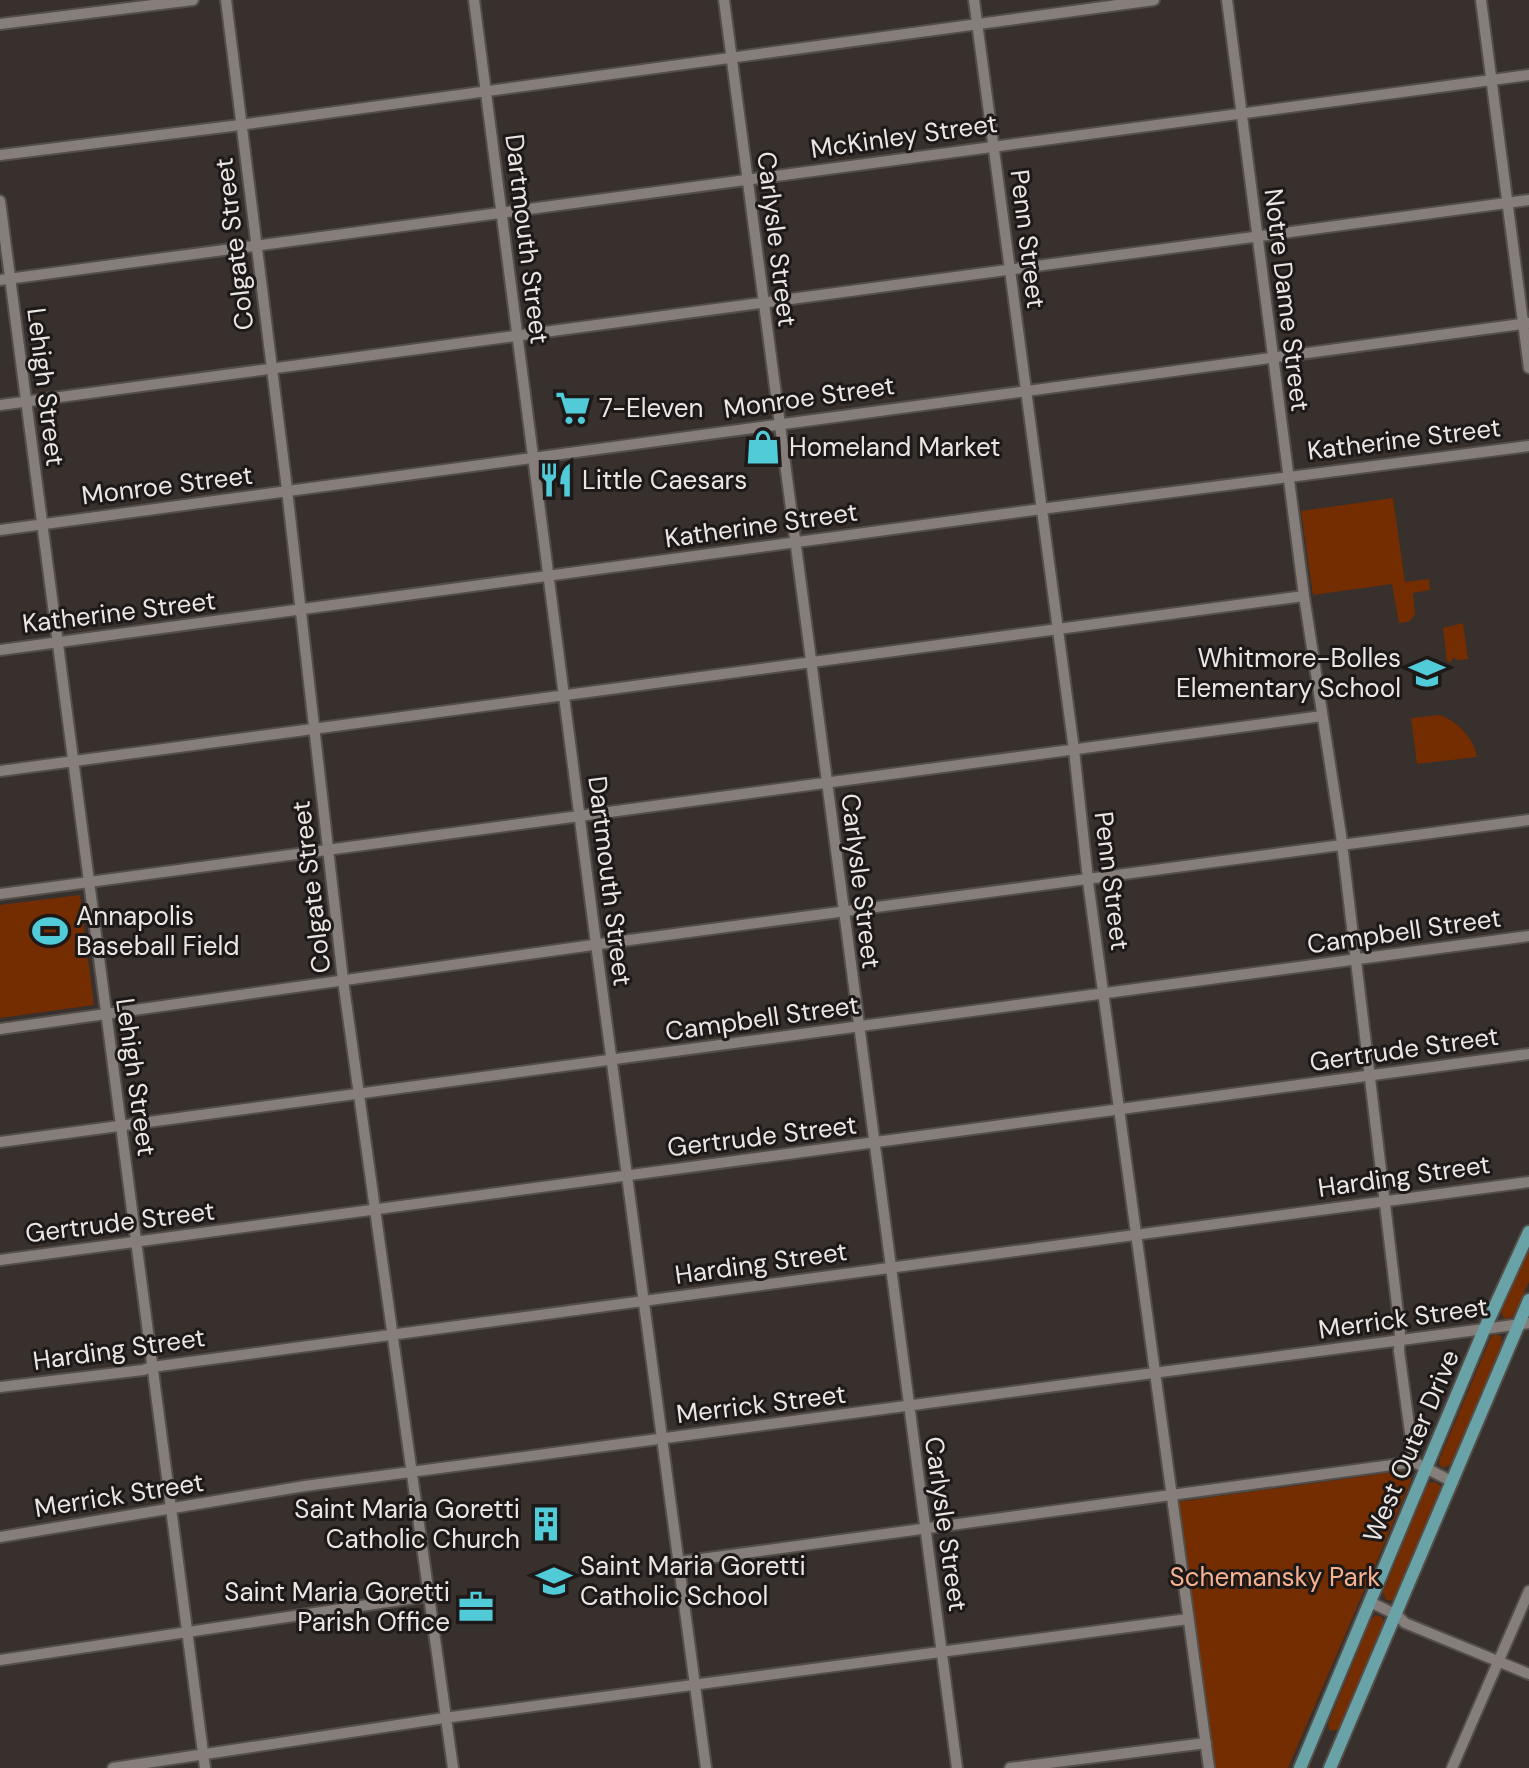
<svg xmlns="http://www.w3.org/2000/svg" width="1529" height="1768" viewBox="0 0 1529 1768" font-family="'DM Sans',sans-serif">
  <rect width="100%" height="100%" fill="#37302d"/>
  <!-- green -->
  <path fill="#732d00" d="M1393 498 1405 582 1429 579 1430 590 1413 593 1415 615 1408 622 1399 623 1392 584 1313 595 1301 511Z
    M1463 623 1468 659 1456 660 1455 658H1452V661L1447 662 1443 628Z
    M1440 715C1458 722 1474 738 1477 757L1417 764 1411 718Z
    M80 895 94 1005 0 1018V905Z
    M1529 1248V1282L1513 1317 1504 1319 1501 1311Z
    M1496 1334 1501 1336 1502 1345 1452 1464 1443 1468 1439 1464 1440 1458 1491 1337Z
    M1401 1471 1411 1474V1481L1288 1768H1214L1177 1502Z
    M1435 1482 1441 1486 1440 1491 1395 1598 1393 1601 1386 1600 1383 1592 1428 1483Z
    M1376 1615 1382 1617 1384 1624 1339 1729 1330 1731 1328 1724 1371 1619Z"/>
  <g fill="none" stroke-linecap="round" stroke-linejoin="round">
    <!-- minor casing -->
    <g stroke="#544e4b" stroke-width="14">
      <path id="minor" d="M226 0 286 481 343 980 453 1768
        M474 0 595 936 706 1768
        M724 0 957 1768
        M974 0 1074 750 1089 889 1209 1768
        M1227 0 1304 596 1341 835 1400 1330 1399 1351 1414 1462
        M1481 0 1529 368
        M0 24 193 0
        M0 155 232 126 1154 0
        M0 201 205 1768
        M0 280 1529 75
        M0 405 1529 200
        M0 530 1529 323
        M0 650 1041 509 1529 446
        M0 771 1304 596
        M0 894 1322 716
        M0 1029 607 943 1529 820
        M0 1142 1529 936
        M0 1260 1529 1054
        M0 1387 143 1370 152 1367 1529 1182
        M0 1537 305 1486 1529 1323
        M679 1562 1414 1462 1453 1482
        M1370 1602 1397 1615 1405 1623 1529 1674
        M0 1660 428 1596
        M113 1768 444 1718 1188 1619
        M1010 1768 1206 1743
        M1452 1768 1529 1591"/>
    </g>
    <!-- major casing -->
    <g stroke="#544e4b" stroke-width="16">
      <path id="major" d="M1300 1768 1484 1330 1529 1232
        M1330 1768 1529 1300"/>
    </g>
    <!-- minor -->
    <use href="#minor" stroke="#867e7a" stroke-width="10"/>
    <!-- major -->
    <use href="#major" stroke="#69a3a8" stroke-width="12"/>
  </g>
  <!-- icons -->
  <defs>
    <g id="supermarket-bare" transform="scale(2.76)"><path d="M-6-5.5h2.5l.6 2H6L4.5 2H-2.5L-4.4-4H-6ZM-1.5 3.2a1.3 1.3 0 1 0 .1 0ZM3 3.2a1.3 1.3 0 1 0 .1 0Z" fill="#52cbd9" stroke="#1c1918" stroke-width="2.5" paint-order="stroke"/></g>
    <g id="shop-bare" transform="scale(2.76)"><path d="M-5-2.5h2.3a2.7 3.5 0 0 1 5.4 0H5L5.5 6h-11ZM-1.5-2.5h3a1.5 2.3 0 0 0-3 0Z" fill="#52cbd9" stroke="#1c1918" stroke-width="2.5" paint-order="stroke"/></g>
    <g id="restaurant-bare" transform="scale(2.76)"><path d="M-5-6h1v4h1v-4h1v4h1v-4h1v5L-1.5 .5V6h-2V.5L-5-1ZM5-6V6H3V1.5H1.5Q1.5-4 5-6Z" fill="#52cbd9" stroke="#1c1918" stroke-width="2.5" paint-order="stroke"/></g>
    <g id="school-bare" transform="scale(2.76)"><path d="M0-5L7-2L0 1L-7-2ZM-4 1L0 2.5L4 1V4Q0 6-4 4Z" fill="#52cbd9" stroke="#1c1918" stroke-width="2.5" paint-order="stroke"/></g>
    <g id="stadium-bare" transform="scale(2.76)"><path d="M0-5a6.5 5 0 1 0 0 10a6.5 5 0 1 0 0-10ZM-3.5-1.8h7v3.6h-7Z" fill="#52cbd9" stroke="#1c1918" stroke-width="2.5" paint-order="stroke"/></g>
    <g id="building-bare" transform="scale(2.76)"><path d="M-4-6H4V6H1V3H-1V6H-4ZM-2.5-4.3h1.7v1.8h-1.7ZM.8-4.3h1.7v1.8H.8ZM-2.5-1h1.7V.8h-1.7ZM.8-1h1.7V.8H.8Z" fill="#52cbd9" stroke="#1c1918" stroke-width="2.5" paint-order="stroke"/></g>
    <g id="office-bare" transform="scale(2.76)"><path d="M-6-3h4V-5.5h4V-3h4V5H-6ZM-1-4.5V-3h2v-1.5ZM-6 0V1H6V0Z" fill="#52cbd9" stroke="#1c1918" stroke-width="2.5" paint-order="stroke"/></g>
  </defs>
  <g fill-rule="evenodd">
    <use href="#supermarket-bare" x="573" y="408"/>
    <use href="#shop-bare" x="763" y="447"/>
    <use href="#restaurant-bare" x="556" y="480"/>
    <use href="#school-bare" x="1427" y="673"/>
    <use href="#stadium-bare" x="50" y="931"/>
    <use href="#building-bare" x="546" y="1524"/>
    <use href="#school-bare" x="554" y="1581"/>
    <use href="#office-bare" x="476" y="1607"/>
  </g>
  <g text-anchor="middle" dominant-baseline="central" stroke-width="6" stroke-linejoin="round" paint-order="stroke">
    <!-- street labels -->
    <g font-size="26" fill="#ebe6e4" stroke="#1c1918">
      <text transform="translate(904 136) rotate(-8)">McKinley Street</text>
      <text transform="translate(527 239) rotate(83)">Dartmouth Street</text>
      <text transform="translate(777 239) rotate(83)">Carlysle Street</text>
      <text transform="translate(1028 239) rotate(83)">Penn Street</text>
      <text transform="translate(234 244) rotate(-97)">Colgate Street</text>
      <text transform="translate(1287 300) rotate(83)">Notre Dame Street</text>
      <text transform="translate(46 387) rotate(83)">Lehigh Street</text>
      <text transform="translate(809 397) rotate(-8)">Monroe Street</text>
      <text transform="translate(1404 439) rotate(-7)">Katherine Street</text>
      <text transform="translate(167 485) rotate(-7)">Monroe Street</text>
      <text transform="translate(761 525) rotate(-8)">Katherine Street</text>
      <text transform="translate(119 612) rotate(-7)">Katherine Street</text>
      <text transform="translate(610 881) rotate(83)">Dartmouth Street</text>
      <text transform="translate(861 881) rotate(83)">Carlysle Street</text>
      <text transform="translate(1112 881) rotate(83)">Penn Street</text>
      <text transform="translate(311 887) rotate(-97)">Colgate Street</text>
      <text transform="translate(1404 931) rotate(-8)">Campbell Street</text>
      <text transform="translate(762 1018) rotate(-8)">Campbell Street</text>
      <text transform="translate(1404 1049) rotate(-8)">Gertrude Street</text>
      <text transform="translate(136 1077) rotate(82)">Lehigh Street</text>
      <text transform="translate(762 1136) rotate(-7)">Gertrude Street</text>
      <text transform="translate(1404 1176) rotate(-8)">Harding Street</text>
      <text transform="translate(120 1222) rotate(-7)">Gertrude Street</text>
      <text transform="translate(761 1263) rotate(-8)">Harding Street</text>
      <text transform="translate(1403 1318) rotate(-8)">Merrick Street</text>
      <text transform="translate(119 1349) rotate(-8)">Harding Street</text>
      <text transform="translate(761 1404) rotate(-7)">Merrick Street</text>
      <text transform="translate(1411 1446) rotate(-67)">West Outer Drive</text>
      <text transform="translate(119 1495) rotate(-9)">Merrick Street</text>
      <text transform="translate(946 1524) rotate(82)">Carlysle Street</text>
    </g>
    <!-- poi labels -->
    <g font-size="26" fill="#ebe6e4" stroke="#1c1918" text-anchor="start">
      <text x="599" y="408">7-Eleven</text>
      <text x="789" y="447">Homeland Market</text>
      <text x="582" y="480">Little Caesars</text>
      <text x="1401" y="658" text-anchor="end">Whitmore-Bolles<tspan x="1401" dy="30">Elementary School</tspan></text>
      <text x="76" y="916">Annapolis<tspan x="76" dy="30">Baseball Field</tspan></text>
      <text x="520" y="1509" text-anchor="end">Saint Maria Goretti<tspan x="520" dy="30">Catholic Church</tspan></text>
      <text x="580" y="1566">Saint Maria Goretti<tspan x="580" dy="30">Catholic School</tspan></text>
      <text x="450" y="1592" text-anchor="end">Saint Maria Goretti<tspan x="450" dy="30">Parish Office</tspan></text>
    </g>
    <!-- park labels -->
    <g font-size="26" fill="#f7b291" stroke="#1c1918">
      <text x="1275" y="1577">Schemansky Park</text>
    </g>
  </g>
</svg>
